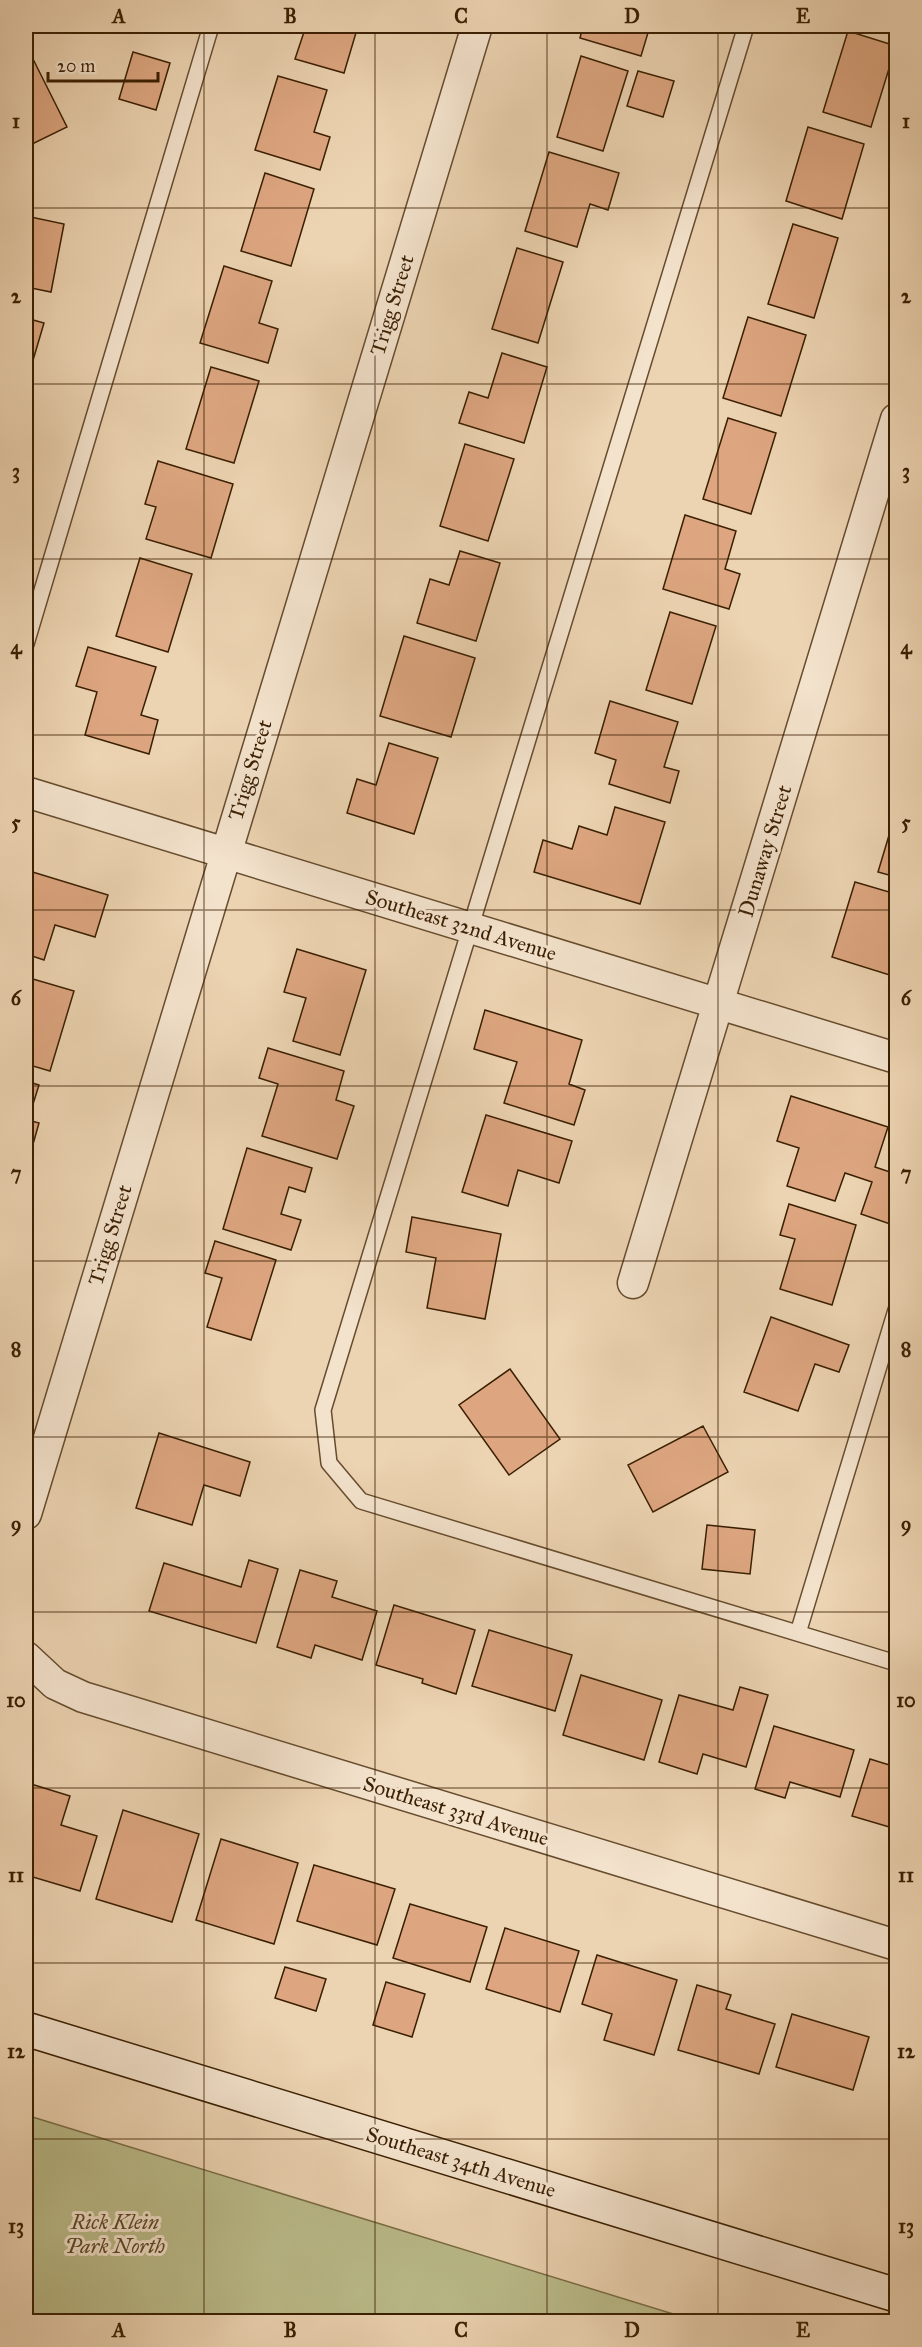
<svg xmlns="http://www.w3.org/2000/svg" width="922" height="2347" viewBox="0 0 922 2347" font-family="'IM FELL Great Primer',serif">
  <rect width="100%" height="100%" fill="#ecd3b1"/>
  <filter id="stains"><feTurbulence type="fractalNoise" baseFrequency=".00333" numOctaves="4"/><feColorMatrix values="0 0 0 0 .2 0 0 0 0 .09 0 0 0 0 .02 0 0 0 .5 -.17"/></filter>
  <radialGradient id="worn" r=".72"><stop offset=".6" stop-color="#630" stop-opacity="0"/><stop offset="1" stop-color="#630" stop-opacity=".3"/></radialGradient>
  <!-- green -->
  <path fill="#babb89" stroke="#7a6d46" stroke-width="1.5" d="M26 2115 696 2321H26Z"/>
  <!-- building -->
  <path fill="#dda680" stroke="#3a1f02" stroke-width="1.5" d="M306 26H358L344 73 295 59Z
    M583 26H650L641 56 580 38Z
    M848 31 896 46 871 127 823 112Z
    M133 52 170 63 156 110 119 99Z
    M581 56 628 71 603 151 557 137Z
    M33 59 67 127 26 147V62Z
    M638 71 674 81 663 117 627 106Z
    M278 76 327 90 314 132 330 137 320 170 255 150Z
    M808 127 864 144 842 219 786 201Z
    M549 152 619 173 608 210 590 204 577 247 525 231Z
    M265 173 314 189 291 266 241 251Z
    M26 216 64 224 51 292 26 287Z
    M793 224 838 238 814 318 768 304Z
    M517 248 563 262 538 343 492 329Z
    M224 266 272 281 259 323 278 329 268 363 200 343Z
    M748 317 806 335 781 416 723 398Z
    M26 318 44 323 26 384Z
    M502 353 547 367 524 443 459 423 469 392 488 398Z
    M211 367 259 381 234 463 186 449Z
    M728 418 776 433 751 514 703 499Z
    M465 444 514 459 488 541 440 526Z
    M158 461 233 484 211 558 146 539 156 507 145 504Z
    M685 515 736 531 725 569 740 574 729 609 663 589Z
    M460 551 500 563 476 641 417 623 430 579 449 585Z
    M140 558 192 574 168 652 116 636Z
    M670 612 716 626 692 704 646 690Z
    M404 636 475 658 451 737 380 716Z
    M88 647 156 667 141 715 158 720 149 754 85 735 97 692 76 686Z
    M610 701 678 722 664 767 679 771 670 803 609 784 616 760 595 753Z
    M389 743 438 758 414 834 347 813 357 779 376 785Z
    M615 807 665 822 640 904 534 872 543 840 572 849 579 826 607 835Z
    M896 812V877L878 872Z
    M26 870 108 895 95 937 55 925 44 960 26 954Z
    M855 882 896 894V977L832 957Z
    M297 949 366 970 340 1055 293 1041 306 998 284 992Z
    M26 977 74 991 50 1071 26 1064Z
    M485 1010 582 1040 569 1084 585 1090 574 1125 504 1103 517 1062 474 1049Z
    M268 1048 344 1071 336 1100 354 1106 337 1159 262 1136 278 1084 259 1078Z
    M26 1081 39 1085 28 1120 39 1123 28 1162 26 1161Z
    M791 1096 888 1127 875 1167 896 1174V1226L861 1214 872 1182 845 1173 835 1201 787 1186 799 1148 777 1141Z
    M486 1115 572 1141 559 1183 518 1170 508 1206 462 1192Z
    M247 1148 312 1168 305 1192 289 1187 281 1214 301 1220 291 1250 223 1229Z
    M789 1204 856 1225 832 1305 780 1289 795 1239 780 1235Z
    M412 1217 501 1234 485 1319 427 1308 436 1258 406 1252Z
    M215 1241 276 1260 251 1340 207 1327 222 1278 205 1273Z
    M771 1317 849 1345 839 1372 815 1364 798 1411 744 1392Z
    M510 1369 560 1439 509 1475 459 1405Z
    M703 1426 728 1472 653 1512 628 1465Z
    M159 1433 250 1462 240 1496 204 1485 192 1525 136 1508Z
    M707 1525 755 1530 750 1574 702 1569Z
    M249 1560 278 1569 256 1643 149 1611 164 1563 241 1587Z
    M300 1570 337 1581 332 1597 377 1611 362 1660 315 1645 311 1658 277 1647Z
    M394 1605 475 1630 456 1694 422 1683 423 1679 376 1665Z
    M489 1630 572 1655 555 1711 472 1686Z
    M581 1675 662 1700 644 1760 563 1735Z
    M740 1687 768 1695 746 1767 703 1754 697 1774 659 1762 679 1695 733 1710Z
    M774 1726 854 1750 840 1797 790 1782 785 1798 755 1789Z
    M870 1759 896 1767V1829L852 1816Z
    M31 1784 70 1796 61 1825 97 1836 80 1891 26 1875V1801Z
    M123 1810 199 1834 172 1922 96 1899Z
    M221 1839 298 1863 274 1944 196 1920Z
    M314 1865 395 1889 377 1945 297 1921Z
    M410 1904 487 1927 470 1982 393 1958Z
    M505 1928 579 1951 560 2012 486 1989Z
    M597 1955 677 1980 654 2055 604 2040 612 2014 582 2004Z
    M285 1967 326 1979 316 2011 275 1998Z
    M386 1982 425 1994 412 2037 373 2025Z
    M697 1985 731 1995 726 2009 775 2024 759 2074 678 2050Z
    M792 2014 869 2037 853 2090 776 2067Z"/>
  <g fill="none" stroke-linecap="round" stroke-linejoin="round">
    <!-- lane casing -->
    <g stroke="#664c2e" stroke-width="18">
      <path id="lane" d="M746 26 323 1410 329 1463 361 1501 896 1663
        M26 644 211 26
        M798 1633 896 1310"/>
    </g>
    <!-- street casing -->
    <g stroke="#664c2e" stroke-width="33">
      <path id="street" d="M26 792 896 1058
        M633 1283 896 419
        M26 1514 477 26
        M26 1657 55 1684 83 1697 896 1945"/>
    </g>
    <!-- secondary casing -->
    <g stroke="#3a1f02" stroke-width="36">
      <path id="secondary" d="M26 2029 896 2295"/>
    </g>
    <!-- lane -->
    <use href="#lane" stroke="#f3e2cc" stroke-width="15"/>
    <!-- street -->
    <use href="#street" stroke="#f3e2cc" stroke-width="30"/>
    <!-- secondary -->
    <use href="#secondary" stroke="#f3e2cc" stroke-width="33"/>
  </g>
  <!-- grid -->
  <path fill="none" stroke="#3a1f02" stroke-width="1.5" stroke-opacity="0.55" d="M204 26V2322M375 26V2322M547 26V2322M718 26V2322M26 208H896M26 384H896M26 559H896M26 735H896M26 910H896M26 1086H896M26 1261H896M26 1437H896M26 1612H896M26 1788H896M26 1963H896M26 2139H896"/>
  <g text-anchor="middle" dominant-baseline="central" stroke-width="6" stroke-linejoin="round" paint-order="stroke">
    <!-- street labels -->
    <g font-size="21" fill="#3a1f02" stroke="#f3e2cc">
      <text transform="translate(392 305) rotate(-73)">Trigg Street</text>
      <text transform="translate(250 770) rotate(-73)">Trigg Street</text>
      <text transform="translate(765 851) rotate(-73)">Dunaway Street</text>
      <text transform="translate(461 925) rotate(17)">Southeast 32nd Avenue</text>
      <text transform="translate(110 1235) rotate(-73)">Trigg Street</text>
      <text transform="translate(456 1811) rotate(17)">Southeast 33rd Avenue</text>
      <text transform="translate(461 2162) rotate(17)">Southeast 34th Avenue</text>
    </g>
    <!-- park labels -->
    <g font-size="21" font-style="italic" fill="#5a4624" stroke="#f3e2cc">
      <text x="115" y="2222">Rick Klein<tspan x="115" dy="24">Park North</tspan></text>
    </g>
  </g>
  <!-- margin -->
  <rect width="922" height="2347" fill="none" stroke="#ecd3b1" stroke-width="66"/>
  <!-- scale -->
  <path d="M48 72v9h110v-9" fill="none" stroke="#3a1f02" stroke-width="3"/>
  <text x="57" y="72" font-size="18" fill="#3a1f02" stroke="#f3e2cc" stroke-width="4.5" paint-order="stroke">20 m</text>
  <rect x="33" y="33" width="856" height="2281" fill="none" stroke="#3a1f02" stroke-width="2"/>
  <g font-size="20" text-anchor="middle" font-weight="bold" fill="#3a1f02">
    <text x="119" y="23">A</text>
    <text x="290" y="23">B</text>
    <text x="461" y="23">C</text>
    <text x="632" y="23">D</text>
    <text x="803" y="23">E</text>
    <text x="16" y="128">1</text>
    <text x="906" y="128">1</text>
    <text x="16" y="303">2</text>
    <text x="906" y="303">2</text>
    <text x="16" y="478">3</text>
    <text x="906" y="478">3</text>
    <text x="16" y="654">4</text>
    <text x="906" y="654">4</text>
    <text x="16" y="829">5</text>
    <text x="906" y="829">5</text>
    <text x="16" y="1005">6</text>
    <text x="906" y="1005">6</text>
    <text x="16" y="1180">7</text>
    <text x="906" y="1180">7</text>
    <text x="16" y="1356">8</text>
    <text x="906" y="1356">8</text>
    <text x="16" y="1531">9</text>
    <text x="906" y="1531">9</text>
    <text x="16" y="1707">10</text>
    <text x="906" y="1707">10</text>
    <text x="16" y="1882">11</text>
    <text x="906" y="1882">11</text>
    <text x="16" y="2058">12</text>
    <text x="906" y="2058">12</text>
    <text x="16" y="2233">13</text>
    <text x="906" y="2233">13</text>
    <text x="119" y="2337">A</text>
    <text x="290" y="2337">B</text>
    <text x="461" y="2337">C</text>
    <text x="632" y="2337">D</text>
    <text x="803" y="2337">E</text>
  </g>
  <rect width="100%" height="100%" filter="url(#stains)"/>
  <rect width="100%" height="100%" fill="url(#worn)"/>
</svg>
